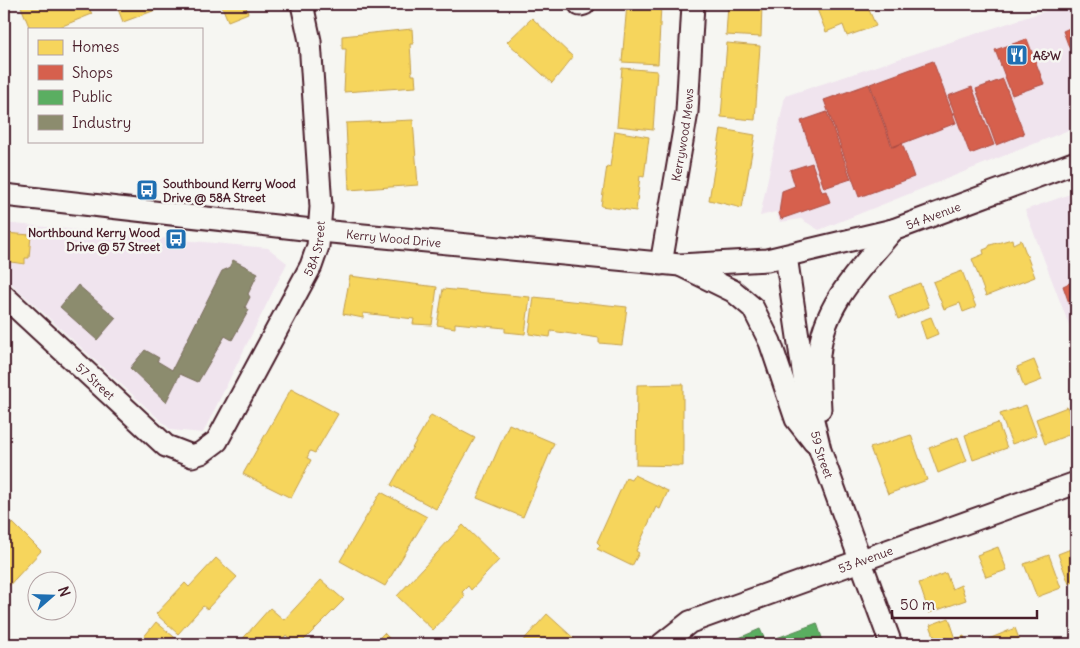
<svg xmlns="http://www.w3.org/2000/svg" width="1080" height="648" viewBox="0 0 1080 648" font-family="Delius,sans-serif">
  <rect width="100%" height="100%" fill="#f6f6f2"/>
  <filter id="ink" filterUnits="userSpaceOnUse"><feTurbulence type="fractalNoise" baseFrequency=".02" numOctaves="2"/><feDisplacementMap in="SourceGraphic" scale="10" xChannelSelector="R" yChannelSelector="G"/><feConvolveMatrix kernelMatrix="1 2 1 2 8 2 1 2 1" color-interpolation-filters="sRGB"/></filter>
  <g filter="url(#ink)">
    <!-- built -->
    <path fill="#f0e4ee" d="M1067 4H1076V127L819 230 801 219 780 222 776 212 760 216 785 96Z
      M1076 192V328L1071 330 1025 210Z
      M4 223 268 248 287 263 203 433 171 430 4 277Z"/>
    <!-- homes -->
    <path fill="#f6d55c" stroke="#c29e4d" d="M20 4H87L92 14 55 29H30Z
      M116 4H172L123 22Z
      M221 4H245L248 13 228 21Z
      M627 4 661 6 658 64 622 62Z
      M728 4H762L761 37 726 35Z
      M815 4H871L873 9 869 10 876 26 847 36 843 25 826 32Z
      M532 18 573 57 552 83 507 42Z
      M412 29 413 44H410L412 75H415L416 87 344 92 346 49H342V36Z
      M727 43 760 46 755 120 721 117Z
      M622 68 657 71 653 130 617 126Z
      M413 120 418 185 349 190 346 123Z
      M721 129 755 135 742 208 709 200Z
      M615 131 649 137 644 177 640 176 636 211 601 206 607 166 610 167Z
      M4 233 31 235 29 258H25V264L4 261Z
      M1012 239 1013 244 1021 240 1035 277 986 296 972 259 984 254 983 250 988 248 990 245Z
      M962 271 976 307 963 312 960 303 944 309 933 282Z
      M350 276 437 287 432 325 413 324 414 319 363 313V318L343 314Z
      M920 283 929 307 898 319 889 295Z
      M443 289 530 297 525 334 505 332V328L455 323V328L437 325Z
      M534 297 627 307 622 345 599 343V338L551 331 550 337 529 334Z
      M931 317 938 334 926 339 920 321Z
      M1034 360 1042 380 1024 387 1017 367Z
      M683 384V466L636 465 637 385Z
      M291 389 338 414 315 453 310 451 307 458 311 460 291 498 243 474Z
      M1076 398V413L1071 400Z
      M1026 405 1037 435 1012 444 1000 414Z
      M1067 407 1076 432 1045 444 1036 419Z
      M431 415 475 438 436 509 391 485Z
      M998 423 1007 448 973 460 965 435Z
      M509 424 554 443 523 517 477 498Z
      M911 435 927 480 888 494 870 448Z
      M958 437 967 461 938 473 929 448Z
      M634 475 668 491 660 509 656 507 636 551 639 553 632 566 597 549 600 545 597 542 626 478 631 480Z
      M381 492 427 517 385 586 340 561Z
      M13 523 41 551 4 591V528L6 530Z
      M463 525 499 560 471 590 468 586 462 592 465 596 433 630 397 596Z
      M998 547 1007 570 986 577 977 555Z
      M1076 547V585L1075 581 1069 584 1058 554Z
      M1049 555 1061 588 1037 597 1024 564Z
      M216 558 237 577 207 609 203 606 178 634 156 614 185 583 189 587Z
      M946 573 952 589 961 585 966 600 929 613 919 583Z
      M321 580 344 600 300 644H296L286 635 278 644 239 643 270 608 284 620Z
      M547 614 580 644H520Z
      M949 618 956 639 964 636 966 644H937L930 625Z
      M156 622 179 641 176 644H138Z
      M1015 628 1021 644H985L984 641Z
      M384 633 395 644H373Z"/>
    <!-- shops -->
    <path fill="#d6604d" stroke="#ac4c43" d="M1076 25V66L1063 31Z
      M1027 39 1044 84 1012 95 995 50Z
      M933 61 956 123 893 147 870 84Z
      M1003 79 1024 134 996 145 976 89Z
      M869 84 892 147 902 143 914 177 859 197 824 100Z
      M972 87 994 145 970 154 948 96Z
      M827 112 851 179 824 188 801 121Z
      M812 163 822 192 826 191 830 202 781 219 779 213 782 191 795 186 790 170Z
      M1076 280V323L1063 286Z"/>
    <!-- public -->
    <path fill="#5aae61" stroke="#558351" d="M817 623 824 644H725L760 629 766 642Z"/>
    <!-- industry -->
    <path fill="#8c8c6e" stroke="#786b5a" d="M233 260 258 273 248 294 250 297 245 307 249 310 232 340 225 336 198 382 180 374 166 402 130 368 145 350 159 358 157 361 172 370 222 271 229 268Z
      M78 285 116 318 97 340 60 307Z"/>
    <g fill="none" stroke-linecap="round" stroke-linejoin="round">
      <!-- minor casing -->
      <g stroke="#4a1f2b" stroke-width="25">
        <g id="minor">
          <path d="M580 5 584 4"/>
          <path id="s1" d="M4 195 321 231 680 265 767 260 893 230 1076 162"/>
          <path id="s2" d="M786 256 806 391 820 450 891 644"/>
          <path id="s3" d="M661 264 687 112 693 4"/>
          <path d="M682 266 733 291 753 308 770 342 796 419 814 442"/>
          <path id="s4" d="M4 296 166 446 192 456 201 453 217 441 311 266 318 246 321 207 310 41 302 4"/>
          <path d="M820 409C819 391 818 373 819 355 823 304 862 267 893 230"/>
          <path id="s5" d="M662 644 690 622 1076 483"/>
        </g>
      </g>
      <!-- minor -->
      <use href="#minor" stroke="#f6f6f2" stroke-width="21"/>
    </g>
  </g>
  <!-- icons -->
  <defs>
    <g id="restaurant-square" transform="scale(1.125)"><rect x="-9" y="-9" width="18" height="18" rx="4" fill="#1f6fb2" stroke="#f6f6f2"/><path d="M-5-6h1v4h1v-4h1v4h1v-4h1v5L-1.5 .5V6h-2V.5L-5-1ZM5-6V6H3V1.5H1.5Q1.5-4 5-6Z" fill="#fff"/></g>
    <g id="bus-square" transform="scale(1.125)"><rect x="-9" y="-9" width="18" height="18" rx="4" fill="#1f6fb2" stroke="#f6f6f2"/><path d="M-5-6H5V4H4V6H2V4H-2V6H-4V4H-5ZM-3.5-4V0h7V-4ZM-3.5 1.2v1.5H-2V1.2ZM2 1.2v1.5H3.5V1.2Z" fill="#fff"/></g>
  </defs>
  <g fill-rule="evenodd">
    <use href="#restaurant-square" x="1017" y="55"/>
    <use href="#bus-square" x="147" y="190"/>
    <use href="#bus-square" x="176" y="239"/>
  </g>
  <g text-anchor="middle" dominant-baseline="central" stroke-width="5" stroke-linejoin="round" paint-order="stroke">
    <!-- poi labels -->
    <g font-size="12" font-weight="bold" fill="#4a1f2b" stroke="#f6f6f2" text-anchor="start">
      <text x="1033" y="55">A&amp;W</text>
      <text x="163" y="183">Southbound Kerry Wood<tspan x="163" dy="14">Drive @ 58A Street</tspan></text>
      <text x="160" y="232" text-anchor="end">Northbound Kerry Wood<tspan x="160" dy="14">Drive @ 57 Street</tspan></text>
    </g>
    <!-- street labels -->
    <g font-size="12" fill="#4a1f2b" stroke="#f6f6f2">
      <text stroke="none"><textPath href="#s3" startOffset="131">Kerrywood Mews</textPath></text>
      <text stroke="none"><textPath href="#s1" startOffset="939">54 Avenue</textPath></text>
      <text stroke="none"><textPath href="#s1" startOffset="392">Kerry Wood Drive</textPath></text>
      <text stroke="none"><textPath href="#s4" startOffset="495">58A Street</textPath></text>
      <text stroke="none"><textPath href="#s4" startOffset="125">57 Street</textPath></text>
      <text stroke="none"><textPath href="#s2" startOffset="202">59 Street</textPath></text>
      <text stroke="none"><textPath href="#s5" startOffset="222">53 Avenue</textPath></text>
    </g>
  </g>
  <!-- margin -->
  <rect width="1080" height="648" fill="none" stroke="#f6f6f2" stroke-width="20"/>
  <rect x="10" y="10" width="1060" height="628" fill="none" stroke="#4a1f2b" stroke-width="2" filter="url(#ink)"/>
  <!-- legend -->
  <rect x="28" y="28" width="175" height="115" fill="#f6f6f2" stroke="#b1a0a2"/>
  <rect x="38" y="40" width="25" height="15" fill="#f6d55c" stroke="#b1a0a2"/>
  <text x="72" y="52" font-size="15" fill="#4a1f2b">Homes</text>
  <rect x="38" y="65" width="25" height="15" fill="#d6604d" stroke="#b1a0a2"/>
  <text x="72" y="78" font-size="15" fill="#4a1f2b">Shops</text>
  <rect x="38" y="90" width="25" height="15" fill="#5aae61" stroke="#b1a0a2"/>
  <text x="72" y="102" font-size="15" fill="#4a1f2b">Public</text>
  <rect x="38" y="115" width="25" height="15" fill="#8c8c6e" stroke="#b1a0a2"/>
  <text x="72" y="128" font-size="15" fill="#4a1f2b">Industry</text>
  <!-- north arrow -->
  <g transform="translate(52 596) rotate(70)"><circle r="24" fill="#f6f6f2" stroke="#b1a0a2"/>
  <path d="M0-4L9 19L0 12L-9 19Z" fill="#1f6fb2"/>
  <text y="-8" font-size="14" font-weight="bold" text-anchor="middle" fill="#4a1f2b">N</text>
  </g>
  <!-- scale -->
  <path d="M892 610v8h145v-8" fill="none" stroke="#4a1f2b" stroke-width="2.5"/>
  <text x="900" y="610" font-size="15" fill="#4a1f2b" stroke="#f6f6f2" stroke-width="4" paint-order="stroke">50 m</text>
</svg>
